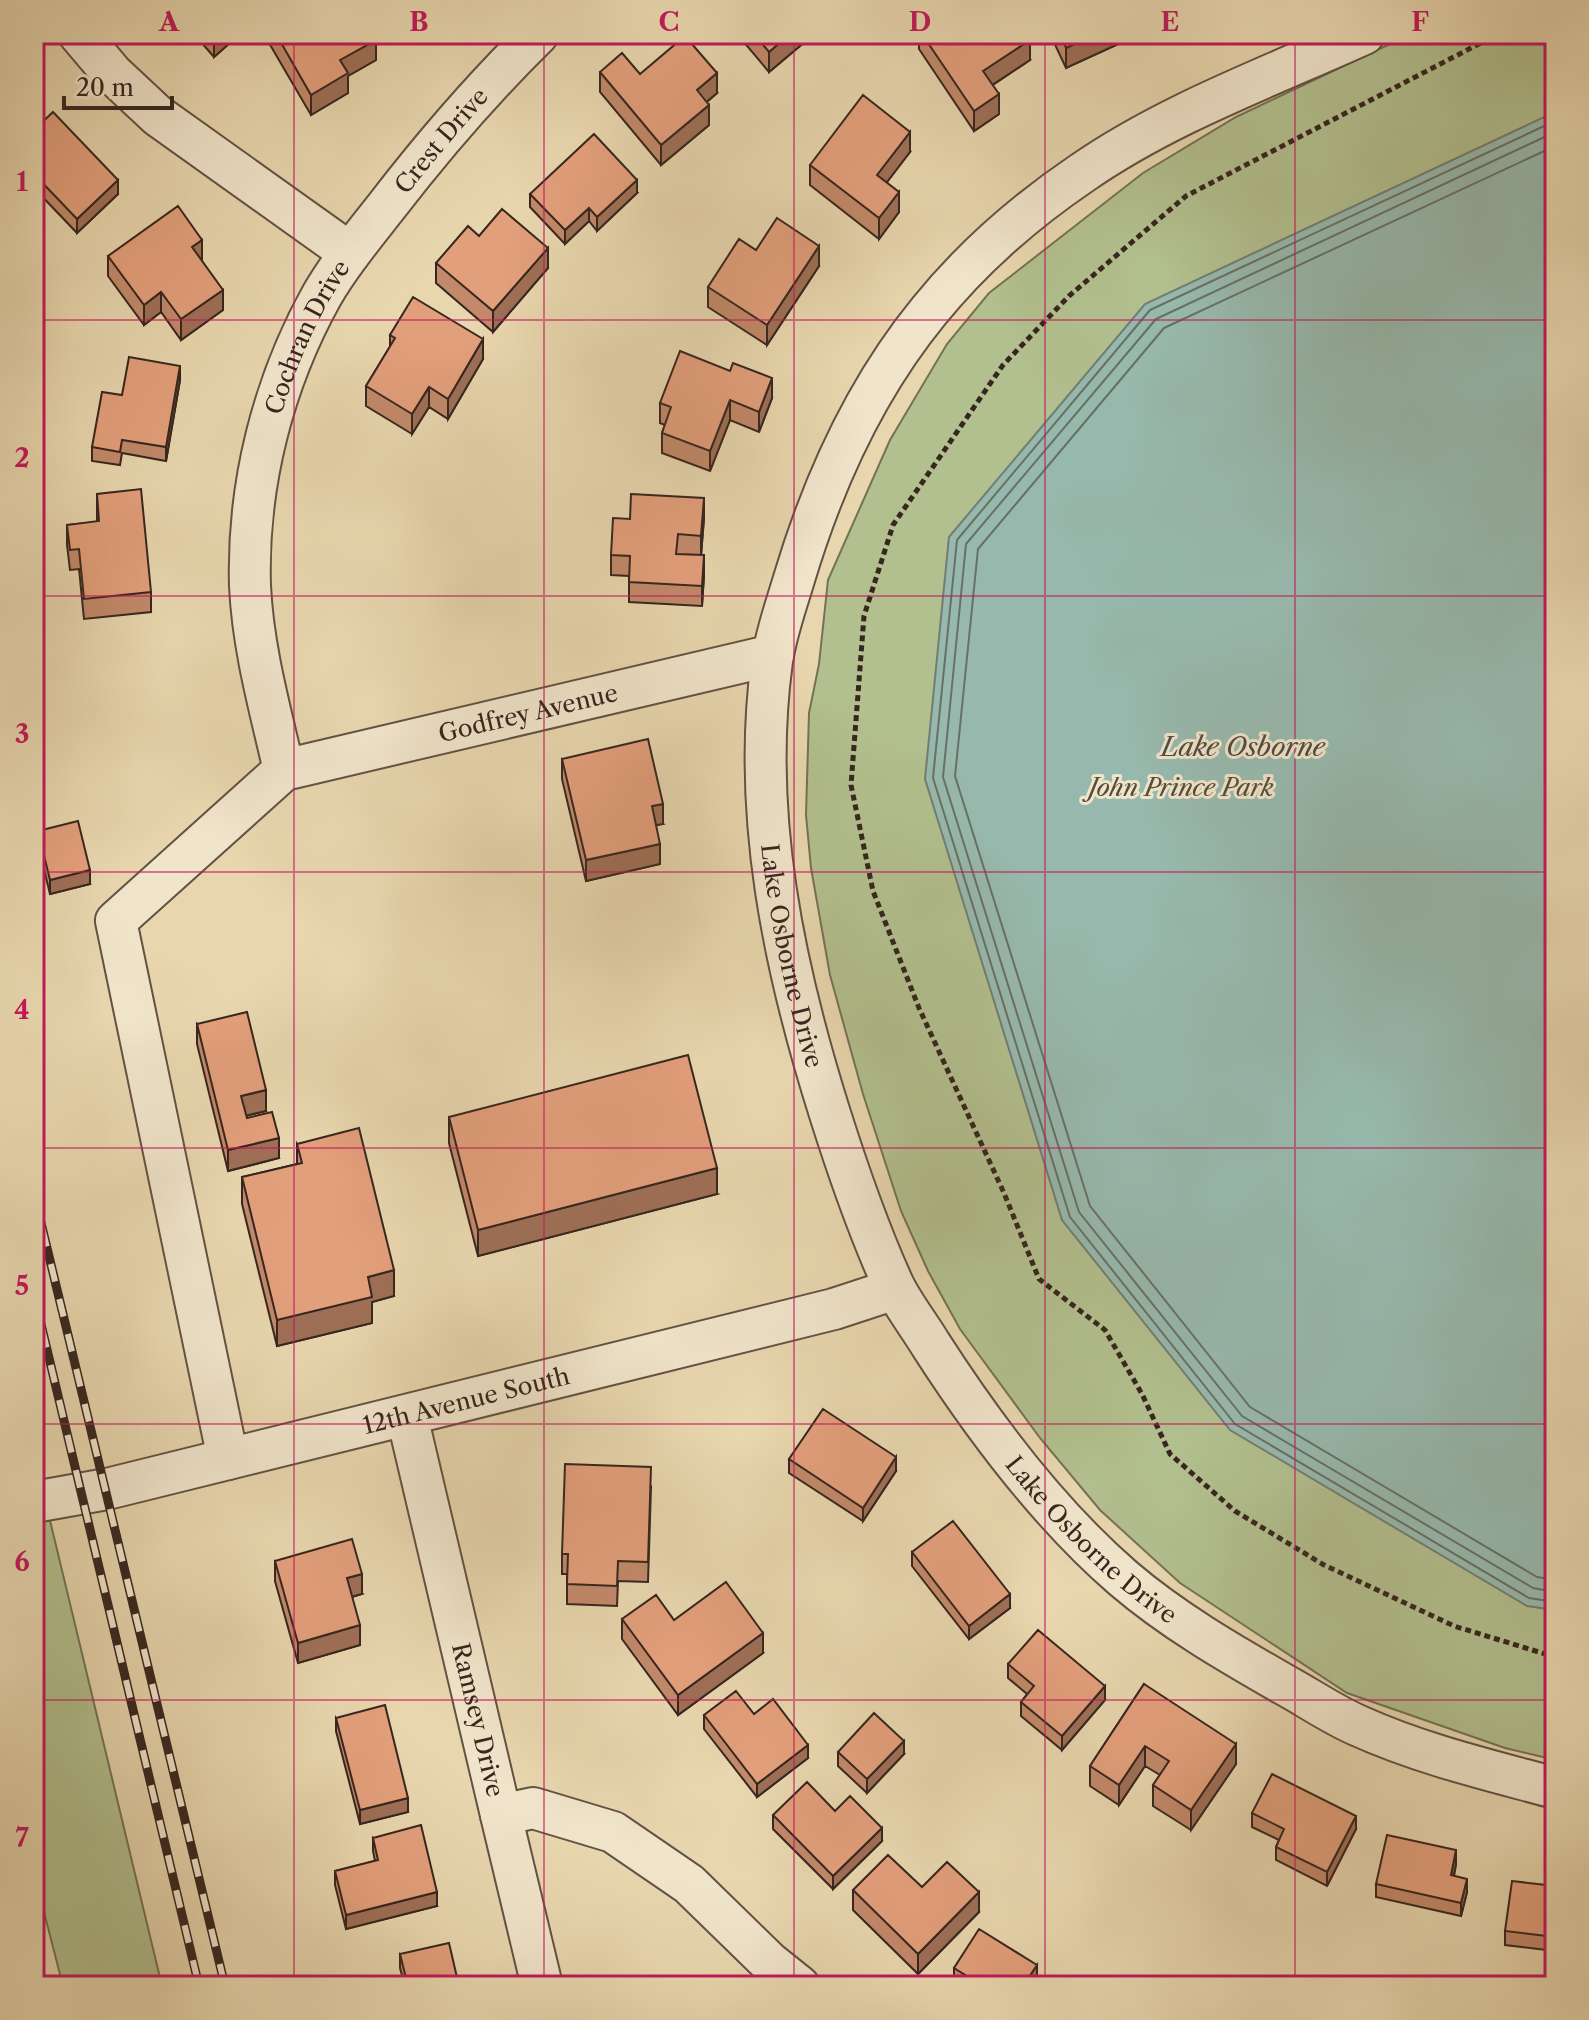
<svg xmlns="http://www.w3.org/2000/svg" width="1589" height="2020" viewBox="0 0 1589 2020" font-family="'Libre Caslon Text',serif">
  <rect width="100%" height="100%" fill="#e8d6ae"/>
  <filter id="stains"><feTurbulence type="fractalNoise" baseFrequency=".0025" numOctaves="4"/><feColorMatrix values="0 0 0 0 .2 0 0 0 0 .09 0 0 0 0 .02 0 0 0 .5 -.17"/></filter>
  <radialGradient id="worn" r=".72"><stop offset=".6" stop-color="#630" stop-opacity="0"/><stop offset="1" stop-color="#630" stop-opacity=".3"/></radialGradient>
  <!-- green -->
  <path fill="#b2bf8e" stroke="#747256" stroke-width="2" d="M1411 34H1555V1760L1505 1748 1347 1693 1180 1583 1100 1510 1040 1438 960 1329 928 1271 901 1211 863 1094 830 975 811 868 806 815 809 713 819 664 828 580 890 440 947 344 989 293 1143 173 1236 117Z
    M34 1454 162 1986H63L34 1873Z"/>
  <!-- water -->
  <path fill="#97b9ad" stroke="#717e74" stroke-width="2" d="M1555 112V1610L1527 1606 1230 1430 1062 1220 925 779 949 537 1145 304Z"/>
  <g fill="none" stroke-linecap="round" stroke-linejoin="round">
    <!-- shore -->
    <path stroke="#677066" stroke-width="2" d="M1555 121 1150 310 957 540 933 778 1070 1217 1235 1424 1529 1598 1555 1602
      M1555 132 1156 319 966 544 943 777 1079 1212 1242 1416 1533 1588 1555 1592
      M1555 146 1164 328 978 549 955 776 1090 1206 1250 1407 1537 1577 1555 1580"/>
    <!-- minor casing -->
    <g stroke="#635243" stroke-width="44">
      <g id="minor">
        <path d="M79 34 112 73 158 116 350 253"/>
        <path id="s1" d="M1364 34C1269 77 1167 114 1082 173 1026 211 972 258 929 311 865 389 823 482 794 579 786 606 776 633 772 661 751 814 784 968 830 1114 848 1171 868 1229 893 1284 903 1305 919 1325 931 1345 985 1429 1048 1513 1123 1578 1172 1620 1229 1653 1285 1685 1309 1698 1333 1715 1359 1726 1421 1754 1489 1770 1555 1788"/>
        <path id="s2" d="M284 770C270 709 253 649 250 586 247 485 273 383 322 295 340 264 364 235 386 207 433 146 483 88 538 34"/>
        <path id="s3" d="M407 1416 501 1815 533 1808 613 1832 689 1884 769 1962 799 1986"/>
        <path id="s4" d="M228 1459 116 921 284 770 773 655"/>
        <path id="s5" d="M34 1502 107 1489 834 1309 895 1289"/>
        <path d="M501 1815 542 1986"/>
      </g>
    </g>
    <!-- path -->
    <path stroke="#37261f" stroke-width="5" stroke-dasharray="6 4" stroke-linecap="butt" d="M1498 34 1186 196 1069 296 1003 365 893 525 864 616 851 785 873 891 919 1008 1004 1193 1039 1279 1105 1330 1142 1394 1170 1454 1235 1511 1324 1565 1454 1626 1555 1657"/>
    <!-- minor -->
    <use href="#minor" stroke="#f0e4ca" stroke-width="40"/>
    <!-- rail casing -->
    <g stroke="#37261f" stroke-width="9">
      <path id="rail" d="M34 1194 225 1986
        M34 1295 199 1986"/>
    </g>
    <!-- rail -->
    <use href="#rail" stroke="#f0e4ca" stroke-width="6" stroke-dasharray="18" stroke-linecap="butt"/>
  </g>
  <!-- wall -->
  <path fill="#c2896a" stroke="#37261f" stroke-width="2" d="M194 34H240L214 57Z
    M269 34H373L376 60 348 76V93L311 115 269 43Z
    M737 34H813V35L769 72Z
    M919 34H922L1030 60 993 85 999 114 974 131 919 49Z
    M1050 34H1140L1066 68Z
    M600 72 640 74 717 93 707 102 709 125 661 165 600 92Z
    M34 130 118 194 77 233 34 188Z
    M910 152 887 182 899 212 879 239 810 185V165Z
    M637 193 597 231 589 221 565 244 530 207V194Z
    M479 236 548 268 493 332 436 283V263Z
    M756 250 819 266 767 345 708 307V287Z
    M108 256 202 260V261L223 310 181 340 161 312 144 325 108 276Z
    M390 335 483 359 448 419 429 407 412 434 366 406V386L390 347Z
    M180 380 166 461 122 453 120 465 92 461V447L122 395Z
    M772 398 759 432 730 420 710 471 662 453V433L665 425 660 423V403Z
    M97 494 151 592V612L84 619 79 569 70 570 67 545V525L97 522Z
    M704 518 701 555 704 575 702 606 629 602V576L611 575V555L630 519Z
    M562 759 663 824 656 825 660 864 586 881 562 779Z
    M38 831 90 884 50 894 38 845Z
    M197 1024 266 1111 246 1115 247 1118 279 1158 228 1171 197 1044Z
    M449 1117 717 1194 478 1256 449 1143Z
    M297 1144 394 1296 372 1302V1323L277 1346 242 1204V1177L297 1164Z
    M789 1459 896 1471 863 1521 789 1473Z
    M651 1487 648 1582 618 1581 617 1606 567 1604V1574H562V1554Z
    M912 1552 1010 1608 969 1639 912 1566Z
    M275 1561 362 1594 352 1597 360 1645 298 1663 275 1581Z
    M622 1619 763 1653 678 1715 622 1639Z
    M1008 1664 1105 1700 1062 1750 1021 1716V1702L1027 1694 1008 1678Z
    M1144 1684 1236 1764 1191 1830 1153 1806V1785L1160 1775 1145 1766 1119 1805 1090 1786V1766Z
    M754 1714 808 1758 757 1797 704 1729V1715Z
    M336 1718 408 1812 360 1824 336 1731Z
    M838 1752 904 1754 867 1793 838 1766Z
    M835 1811 882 1841 833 1889 773 1829V1815Z
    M1252 1813 1356 1829 1327 1886 1276 1860V1847L1279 1840 1252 1827Z
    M373 1838 437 1906 346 1929 335 1885V1871L375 1861 373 1851Z
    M1456 1864 1454 1876 1467 1892 1461 1916 1376 1897V1884Z
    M1555 1886V1951L1505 1945V1931Z
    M922 1887 979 1912 918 1974 853 1910V1890Z
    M400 1954 459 1986H405L400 1968Z
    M954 1968 1037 1979 1032 1986H961L954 1982Z"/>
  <!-- shaded-wall -->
  <path fill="#9e6f56" stroke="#37261f" stroke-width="2" d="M217 34H240L214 57V37Z
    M790 34H813V35L769 72V52Z
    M1096 34H1140L1066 68V48Z
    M376 40V60L348 76V93L311 115V95L340 60Z
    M1030 40V60L983 91V71Z
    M717 73V93L697 110V90Z
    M999 94V114L974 131V111Z
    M709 105V125L661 165V145Z
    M910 132V152L877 195V175Z
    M118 180V194L77 233V219Z
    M637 180V193L597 231V217Z
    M899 192V212L879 239V218Z
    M589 208V221L565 244V230Z
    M202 240V260L192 267V247Z
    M819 246V266L767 345V325Z
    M548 248V268L493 332V311Z
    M223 290V310L181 340V319Z
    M161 292V312L144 325V305Z
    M483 339V359L448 419V399Z
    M180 366V380L166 461V447Z
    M772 378V398L759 432V412Z
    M429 387V407L412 434V414Z
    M730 400V420L710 471V451Z
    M704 498V518L701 556V536Z
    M704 555V575L702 606V586Z
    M663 804V824L652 826V806Z
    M660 844V864L586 881V860Z
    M90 870V884L50 894V880Z
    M266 1090V1111L241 1117V1096Z
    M279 1138V1158L228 1171V1150Z
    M717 1168V1194L478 1256V1230Z
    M394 1270V1296L372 1302V1323L277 1346V1320L368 1277Z
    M896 1457V1471L863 1521V1508Z
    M362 1574V1594L347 1598V1578Z
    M1010 1594V1608L969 1639V1626Z
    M360 1625V1645L298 1663V1643Z
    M763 1633V1653L678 1715V1695Z
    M1105 1686V1700L1062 1750V1736Z
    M904 1741V1754L867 1793V1779Z
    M1236 1744V1764L1191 1830V1810Z
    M808 1745V1758L757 1797V1784Z
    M1145 1746V1766L1119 1805V1785Z
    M408 1798V1812L360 1824V1810Z
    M1356 1816V1829L1327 1886V1872Z
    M882 1828V1841L833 1889V1876Z
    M1456 1850V1864L1451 1889V1875Z
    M1467 1879V1892L1461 1916V1903Z
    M437 1892V1906L346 1929V1915Z
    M979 1892V1912L918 1974V1954Z
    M1037 1965V1979L1032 1986H1023Z"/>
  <!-- building -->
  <path fill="#e29f7b" stroke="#37261f" stroke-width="2" d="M276 34H373L376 40 340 60 348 73 311 95Z
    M754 34H790L769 52Z
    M922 34H1026L1030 40 983 71 999 94 974 111Z
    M1060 34H1096L1066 48Z
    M685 36 717 73 697 90 709 105 661 145 600 72 622 53 640 74Z
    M863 95 910 132 877 175 899 192 879 218 810 165Z
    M53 112 118 180 77 219 34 174V130Z
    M594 134 637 180 597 217 589 208 565 230 530 194Z
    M178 206 202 240 192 247 223 290 181 319 161 292 144 305 108 256Z
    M502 209 548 248 493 311 436 263 468 226 479 236Z
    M777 218 819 246 767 325 708 287 739 239 756 250Z
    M413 297 483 339 448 399 429 387 412 414 366 386 395 338 390 335Z
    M680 351 730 371 733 363 772 378 759 412 730 400 710 451 662 433 671 407 660 403Z
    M129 357 180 366 166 447 122 440 120 452 92 447 102 392 122 395Z
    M141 489 151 592 84 599 79 549 70 550 67 525 99 521 97 494Z
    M631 494 704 498 701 536 678 534 676 554 704 555 702 586 629 582 630 556 611 555 613 518 630 519Z
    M648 739 663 804 652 806 660 844 586 860 562 759Z
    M78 821 90 870 50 880 38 831Z
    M247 1012 266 1090 241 1096 247 1118 272 1112 279 1138 228 1150 197 1024Z
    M688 1055 717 1168 478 1230 449 1117Z
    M359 1128 394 1270 368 1277 372 1297 277 1320 242 1177 302 1163 297 1144Z
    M823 1409 896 1457 863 1508 789 1459Z
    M565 1464 651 1467 648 1562 618 1561 617 1586 567 1584 568 1554H562Z
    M953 1521 1010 1594 969 1626 912 1552Z
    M352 1539 362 1574 347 1578 360 1625 298 1643 275 1561Z
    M726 1582 763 1633 678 1695 622 1619 656 1595 674 1620Z
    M1038 1630 1105 1686 1062 1736 1021 1702 1034 1686 1008 1664Z
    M1144 1684 1236 1744 1191 1810 1153 1785 1169 1761 1145 1746 1119 1785 1090 1766Z
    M736 1691 754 1714 773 1699 808 1745 757 1784 704 1715Z
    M385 1705 408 1798 360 1810 336 1718Z
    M874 1713 904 1741 867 1779 838 1752Z
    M1272 1774 1356 1816 1327 1872 1276 1847 1284 1829 1252 1813Z
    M807 1782 835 1811 850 1796 882 1828 833 1876 773 1815Z
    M421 1825 437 1892 346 1915 335 1871 378 1860 373 1838Z
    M1387 1835 1456 1850 1451 1875 1467 1879 1461 1903 1376 1884Z
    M888 1855 922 1887 947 1862 979 1892 918 1954 853 1890Z
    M1512 1881 1555 1886V1937L1505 1931Z
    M979 1929 1037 1965 1023 1986H983L954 1968Z
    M449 1943 459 1986H408L400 1954Z"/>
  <!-- grid -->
  <path fill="none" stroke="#c2185b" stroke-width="2" stroke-opacity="0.55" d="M294 34V1986M544 34V1986M794 34V1986M1045 34V1986M1295 34V1986M34 320H1555M34 596H1555M34 872H1555M34 1148H1555M34 1424H1555M34 1700H1555"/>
  <g text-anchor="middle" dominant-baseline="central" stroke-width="6" stroke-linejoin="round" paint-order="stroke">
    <!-- street labels -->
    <g font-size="24" fill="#37261f" stroke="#f0e4ca">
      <text stroke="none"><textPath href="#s2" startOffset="686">Crest Drive</textPath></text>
      <text stroke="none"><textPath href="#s2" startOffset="446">Cochran Drive</textPath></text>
      <text stroke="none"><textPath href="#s4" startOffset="1026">Godfrey Avenue</textPath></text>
      <text stroke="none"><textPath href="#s1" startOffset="1206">Lake Osborne Drive</textPath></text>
      <text stroke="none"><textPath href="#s5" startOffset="444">12th Avenue South</textPath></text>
      <text stroke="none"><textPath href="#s1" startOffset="1876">Lake Osborne Drive</textPath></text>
      <text stroke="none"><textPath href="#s3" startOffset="312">Ramsey Drive</textPath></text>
    </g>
    <!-- park labels -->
    <g font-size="24" font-style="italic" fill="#564c3b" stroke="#f0e4ca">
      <text x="1181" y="787">John Prince Park</text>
    </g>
    <!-- water labels -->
    <g font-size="26" font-style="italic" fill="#4f4b42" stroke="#f0e4ca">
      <text x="1243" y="747">Lake Osborne</text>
    </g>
  </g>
  <!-- margin -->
  <rect width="1589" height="2020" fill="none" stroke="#e8d6ae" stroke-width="88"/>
  <!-- scale -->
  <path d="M64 96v12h108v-12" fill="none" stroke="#37261f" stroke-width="4"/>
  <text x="76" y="96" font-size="24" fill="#37261f" stroke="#f0e4ca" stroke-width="6" paint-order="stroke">20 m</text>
  <rect x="44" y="44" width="1501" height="1932" fill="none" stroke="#c2185b" stroke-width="3"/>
  <g font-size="26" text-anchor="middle" font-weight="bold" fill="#c2185b">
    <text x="169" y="31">A</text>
    <text x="419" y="31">B</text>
    <text x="669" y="31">C</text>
    <text x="920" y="31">D</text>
    <text x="1170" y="31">E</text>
    <text x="1420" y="31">F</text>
    <text x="22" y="191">1</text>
    <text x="22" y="467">2</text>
    <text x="22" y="743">3</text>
    <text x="22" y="1019">4</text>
    <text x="22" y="1295">5</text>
    <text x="22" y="1571">6</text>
    <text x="22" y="1847">7</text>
  </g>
  <rect width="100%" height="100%" filter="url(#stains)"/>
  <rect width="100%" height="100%" fill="url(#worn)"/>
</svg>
